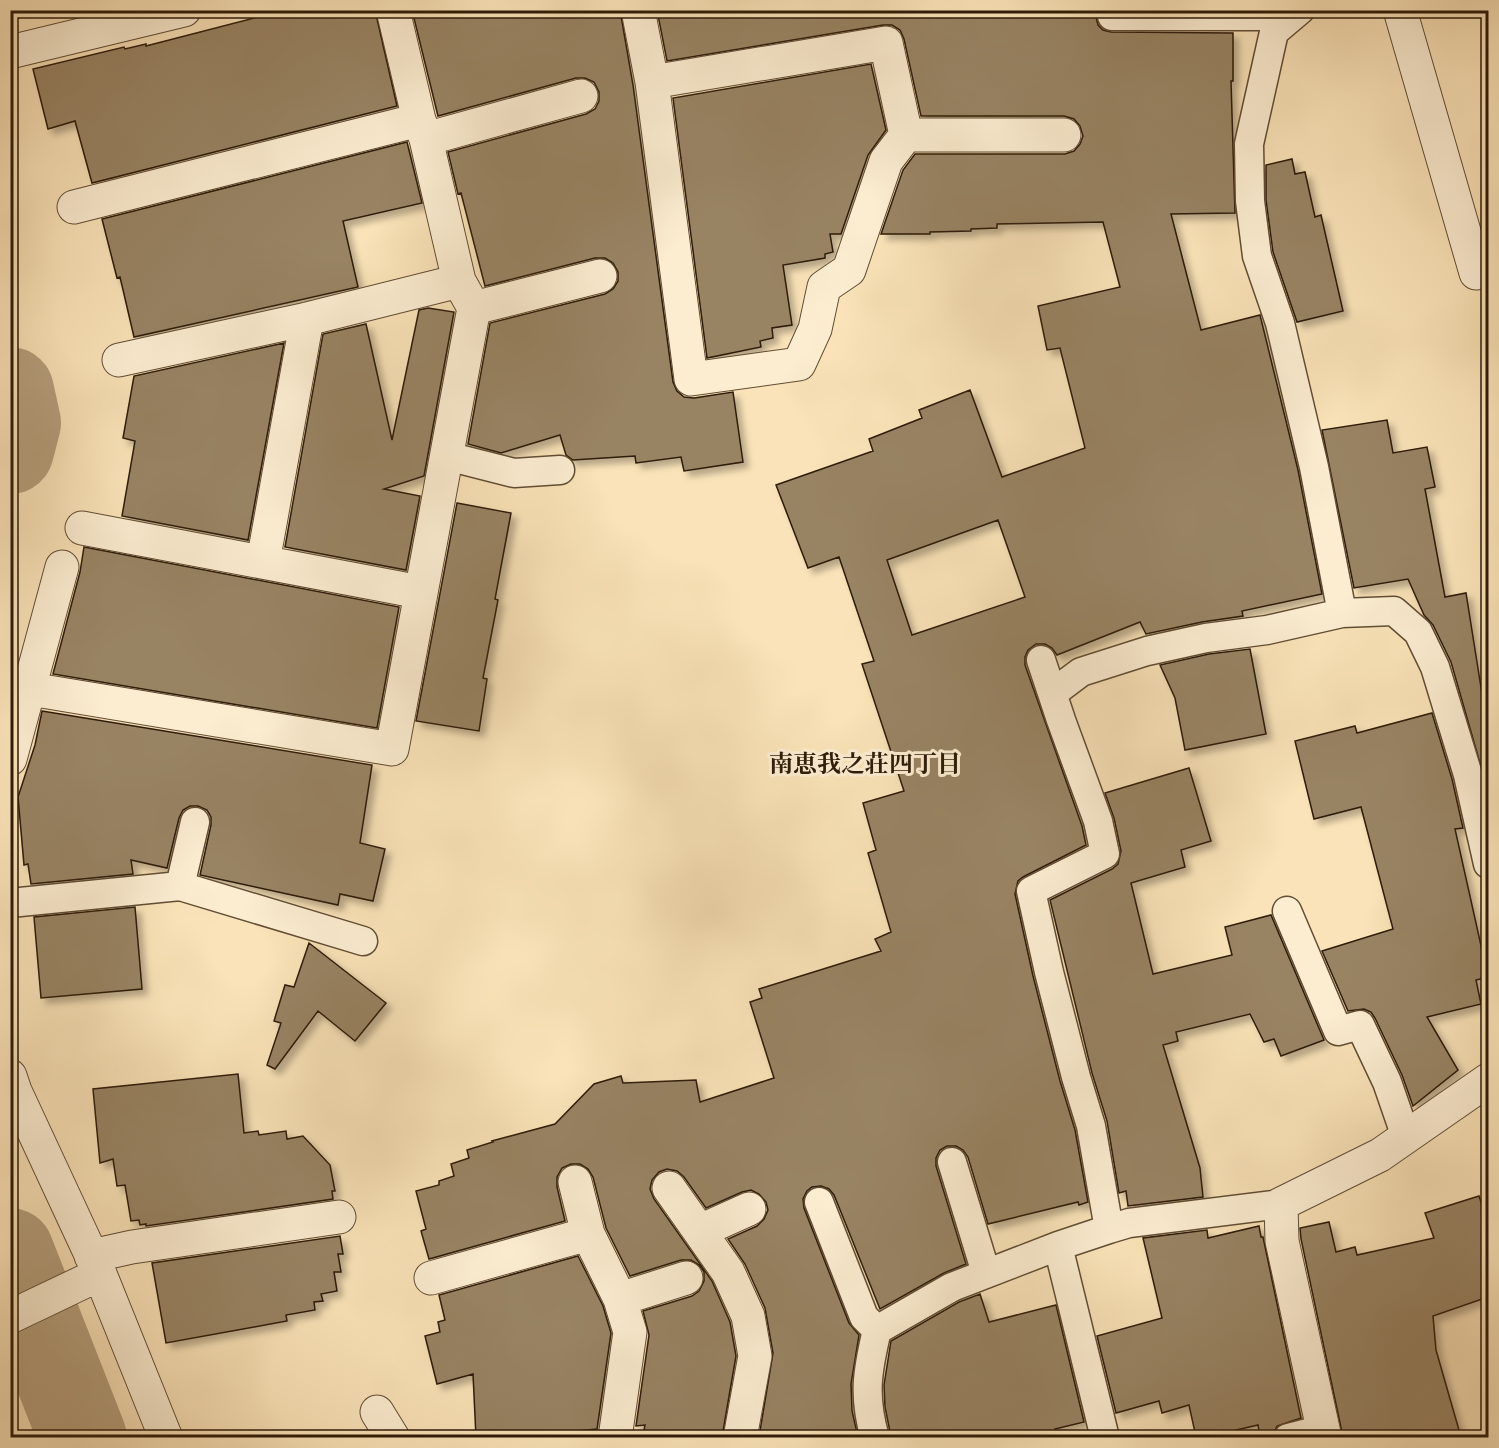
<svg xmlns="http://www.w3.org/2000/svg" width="1499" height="1448" viewBox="0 0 1499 1448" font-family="'IM FELL French Canon','Noto Serif JP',serif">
  <defs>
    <filter id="shadow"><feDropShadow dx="5.5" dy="5.5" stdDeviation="3" flood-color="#0004"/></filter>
  </defs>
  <rect width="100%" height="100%" fill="#fae3b8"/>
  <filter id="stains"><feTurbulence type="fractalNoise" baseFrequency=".00333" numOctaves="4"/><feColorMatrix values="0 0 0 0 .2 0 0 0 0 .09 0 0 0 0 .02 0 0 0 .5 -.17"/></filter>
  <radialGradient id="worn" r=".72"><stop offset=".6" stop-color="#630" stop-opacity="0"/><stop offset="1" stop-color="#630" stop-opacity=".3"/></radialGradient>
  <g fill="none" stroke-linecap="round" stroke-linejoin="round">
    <!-- river -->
    <path stroke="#b59f7c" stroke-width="88" d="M10 391 17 423 10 450
      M10 1252 83 1438"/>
  </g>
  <!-- building -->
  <path fill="#988364" stroke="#2e1b08" stroke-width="1.5" fill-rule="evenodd" filter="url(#shadow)" d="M285 10H375L397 106 92 183 75 121 48 129 33 69 124 47 125 49 146 44V46Z
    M412 10H620L633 85 673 382 677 391 684 397 694 398 733 392 743 462 684 471 681 457 636 463 635 456 573 460 566 455 560 435 501 453 468 444 490 323 605 294 613 289 618 281V272L613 263 605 258H595L485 286 461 193 458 194 448 152 586 114 595 109 599 101V92L594 82 585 78H576L438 116Z
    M657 10H1097L1096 17 1098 25 1103 30 1111 32 1233 33V81H1231L1235 213 1171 214 1201 330 1260 315 1298 470 1322 594 1242 611 1243 616 1202 622 1146 634 1140 622 1057 655 1052 648 1045 644H1036L1028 650 1025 657V665L1082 826 1086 845 1023 877 1018 881 1015 894 1033 976 1060 1081 1075 1130 1088 1202 1079 1205 1078 1202 988 1224 968 1157 963 1150 956 1146H947L940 1150 936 1158V1166L966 1264 944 1273 880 1309 834 1195 829 1189 821 1186 812 1187 807 1191 803 1199 804 1208 849 1323 859 1335 851 1384 852 1411 858 1437H759L773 1353 765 1308 745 1264 728 1239 757 1226 764 1219 768 1210 766 1202 759 1194 751 1190 742 1192 706 1208 684 1177 677 1171 667 1169 659 1172 652 1180 650 1189 654 1199 712 1281 730 1322 736 1356 722 1437H643L645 1425 636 1426 649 1335 643 1311 692 1296 699 1291 704 1281V1272L699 1265 691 1260H681L630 1276 606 1228 593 1177 588 1169 580 1164H571L562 1168 557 1177V1187L565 1221 429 1259 421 1231 426 1229 416 1191 439 1185V1181L454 1176 451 1164 469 1158 467 1150 493 1142 492 1141 555 1124 594 1084 621 1076 623 1083 696 1080 700 1102 774 1078 750 1002 762 998 759 989 881 951 875 939 891 932 868 853 876 850 863 803 904 791 862 664 874 661 839 557 808 568 776 485 873 451 869 439 922 418 919 410 970 390 1002 477 1085 448 1060 348 1047 350 1038 306 1120 287 1103 222 997 224V228L971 229V231L930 232V234H881L903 170 915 154H1065L1074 151 1080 144 1083 136 1080 126 1074 119 1064 116H921L904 39 900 30 892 25H883L667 61ZM998 520 1025 597 912 635 887 560Z
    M871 64 886 130 868 155 841 234H830L833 252 825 254V258L783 265 792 325 772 328 773 338 760 341 761 347 707 358 673 98Z
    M407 142 422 203 343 221 358 287 134 337 120 277 117 278 102 219Z
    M1292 159 1295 174 1305 172 1315 217 1321 215 1343 311 1297 322 1273 252 1266 200V165Z
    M428 308 454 312 424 476 384 489 420 496 406 570 285 547 323 334 366 324 392 440 419 310Z
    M284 343 248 540 122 516 135 441 123 438 134 376Z
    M1387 420 1393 453 1427 447 1435 487 1425 489 1445 597 1466 593 1483 700 1488 698V791L1451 662 1433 625 1424 615 1408 579 1354 588 1322 430Z
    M457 503 511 513 495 599 498 600 483 678 487 679 479 731 416 721Z
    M84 547 399 607 377 728 53 674 80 572Z
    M1250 649 1266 734 1185 750 1175 698 1160 665 1209 654Z
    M42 711 372 765 360 843 385 849 373 901 340 894 338 905 200 875 211 825V817L207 810 198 806H190L183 810 179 818 167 868 131 860 133 874 31 884 28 864 24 865 18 797 35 745Z
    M1432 713 1452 779 1463 828 1455 829 1488 977 1476 980 1481 1004 1427 1017 1458 1070 1413 1106 1402 1075 1375 1018 1371 1012 1364 1009 1348 1011 1322 951 1393 929 1361 807 1314 819 1295 741 1355 726 1357 733Z
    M1189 768 1211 841 1181 850 1185 867 1131 883 1153 974 1232 955 1225 927 1271 915 1324 1040 1281 1056 1274 1039 1264 1042 1250 1014 1176 1032 1178 1041 1163 1045 1200 1168 1203 1197 1128 1206 1126 1191 1119 1193 1107 1121 1092 1073 1050 900 1112 869 1118 864 1121 851 1114 818 1105 793Z
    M135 907 142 989 41 998 34 917Z
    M309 943 386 1003 355 1041 318 1011 275 1069 267 1065 281 1023 274 1021 285 985 294 987Z
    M238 1074 244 1133 258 1131 259 1135 286 1131 287 1139 303 1136 330 1165 335 1191H332L333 1199 146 1226V1224L140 1225 139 1220 131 1221 125 1185 117 1186 113 1159 100 1163 93 1089Z
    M1479 1196 1488 1224V1297L1433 1316 1436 1350 1461 1437H1343L1301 1239 1300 1228 1329 1222 1336 1252 1355 1247 1357 1255 1434 1238 1425 1213Z
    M1259 1226 1261 1237H1263L1301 1418 1277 1426 1272 1437H1260L1258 1425 1206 1437H1196L1189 1405 1162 1413 1159 1401 1116 1413 1097 1336 1162 1318 1143 1238 1207 1230 1208 1238Z
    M340 1236 343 1254H338L341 1272H334L337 1291 321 1294 323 1301 314 1302 315 1310 286 1315 287 1321 166 1343 152 1263Z
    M578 1256 603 1306 611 1333 597 1429 546 1434 476 1437 473 1374 437 1384 425 1336 440 1332 438 1322 445 1320 439 1295Z
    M980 1294 989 1322 1056 1305 1084 1422 1055 1429 1058 1437H891L885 1407 884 1385 891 1341 959 1302Z"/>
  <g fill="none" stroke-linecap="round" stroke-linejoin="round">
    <!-- lane casing -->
    <g stroke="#614d34" stroke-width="31">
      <path id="lane" d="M1300 10 1274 32 1249 144 1250 201 1257 256 1280 323 1314 467 1342 613
        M1112 16H1261L1295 10
        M447 456 514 473 560 470
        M1041 660 1061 720 1098 821 1105 854 1031 891 1049 972 1076 1077 1091 1126 1109 1229
        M1053 693 1081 672 1147 651 1206 638 1267 630 1342 613 1394 611 1418 632 1435 667 1468 775 1488 864
        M180 886 195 822
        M10 903 180 886 363 941
        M1287 911 1338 1031 1360 1025 1387 1082 1406 1137
        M952 1162 986 1273
        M819 1202 864 1317 877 1330
        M1058 1246 1105 1438
        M875 1438C863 1396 867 1372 877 1330L952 1287 1058 1246 1109 1229 1129 1223 1281 1204
        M1288 1438 1323 1429"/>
    </g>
    <!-- street casing -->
    <g stroke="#614d34" stroke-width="35">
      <path id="street" d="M638 10 652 82 691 379 799 364 815 329 824 287 849 270 886 161 906 135 886 43 652 82
        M1400 10 1476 273 1488 270
        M10 52 184 10
        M906 135H1064
        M426 139 581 96
        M74 207 419 120
        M474 308 600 276
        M119 360 307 319 459 281
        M82 528 420 592
        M263 562 307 319
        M30 689 392 749 474 308 459 281 426 139 419 120 393 10
        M10 759 62 567
        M10 1076 15 1091 100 1274 166 1438
        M575 1182 588 1234 620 1299 630 1332 615 1438
        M669 1188 728 1272 748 1316 755 1356 740 1438
        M700 1231 749 1209
        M91 1256 132 1247 339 1217
        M431 1278 588 1234
        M620 1299 686 1278
        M10 1317 100 1274
        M377 1412 393 1438
        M1325 1438 1282 1241 1281 1204 1380 1155 1488 1080"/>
    </g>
    <!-- lane -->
    <use href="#lane" stroke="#fcedd1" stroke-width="28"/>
    <!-- street -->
    <use href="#street" stroke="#fcedd1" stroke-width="33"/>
  </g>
  <g text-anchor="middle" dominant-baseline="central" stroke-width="6" stroke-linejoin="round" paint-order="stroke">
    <!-- neighbourhood labels -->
    <g font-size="24" font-weight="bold" fill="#2e1b08" stroke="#fcedd1">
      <text x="865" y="764">南恵我之荘四丁目</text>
    </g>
  </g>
  <!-- margin -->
  <rect width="1499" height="1448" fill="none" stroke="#fae3b8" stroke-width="36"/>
  <rect x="12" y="12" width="1475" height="1424" fill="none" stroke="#2e1b08" stroke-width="3"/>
  <rect x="18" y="18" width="1463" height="1412" fill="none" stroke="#2e1b08" stroke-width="1.5"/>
  <rect width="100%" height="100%" filter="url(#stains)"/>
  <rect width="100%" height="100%" fill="url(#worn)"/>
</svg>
